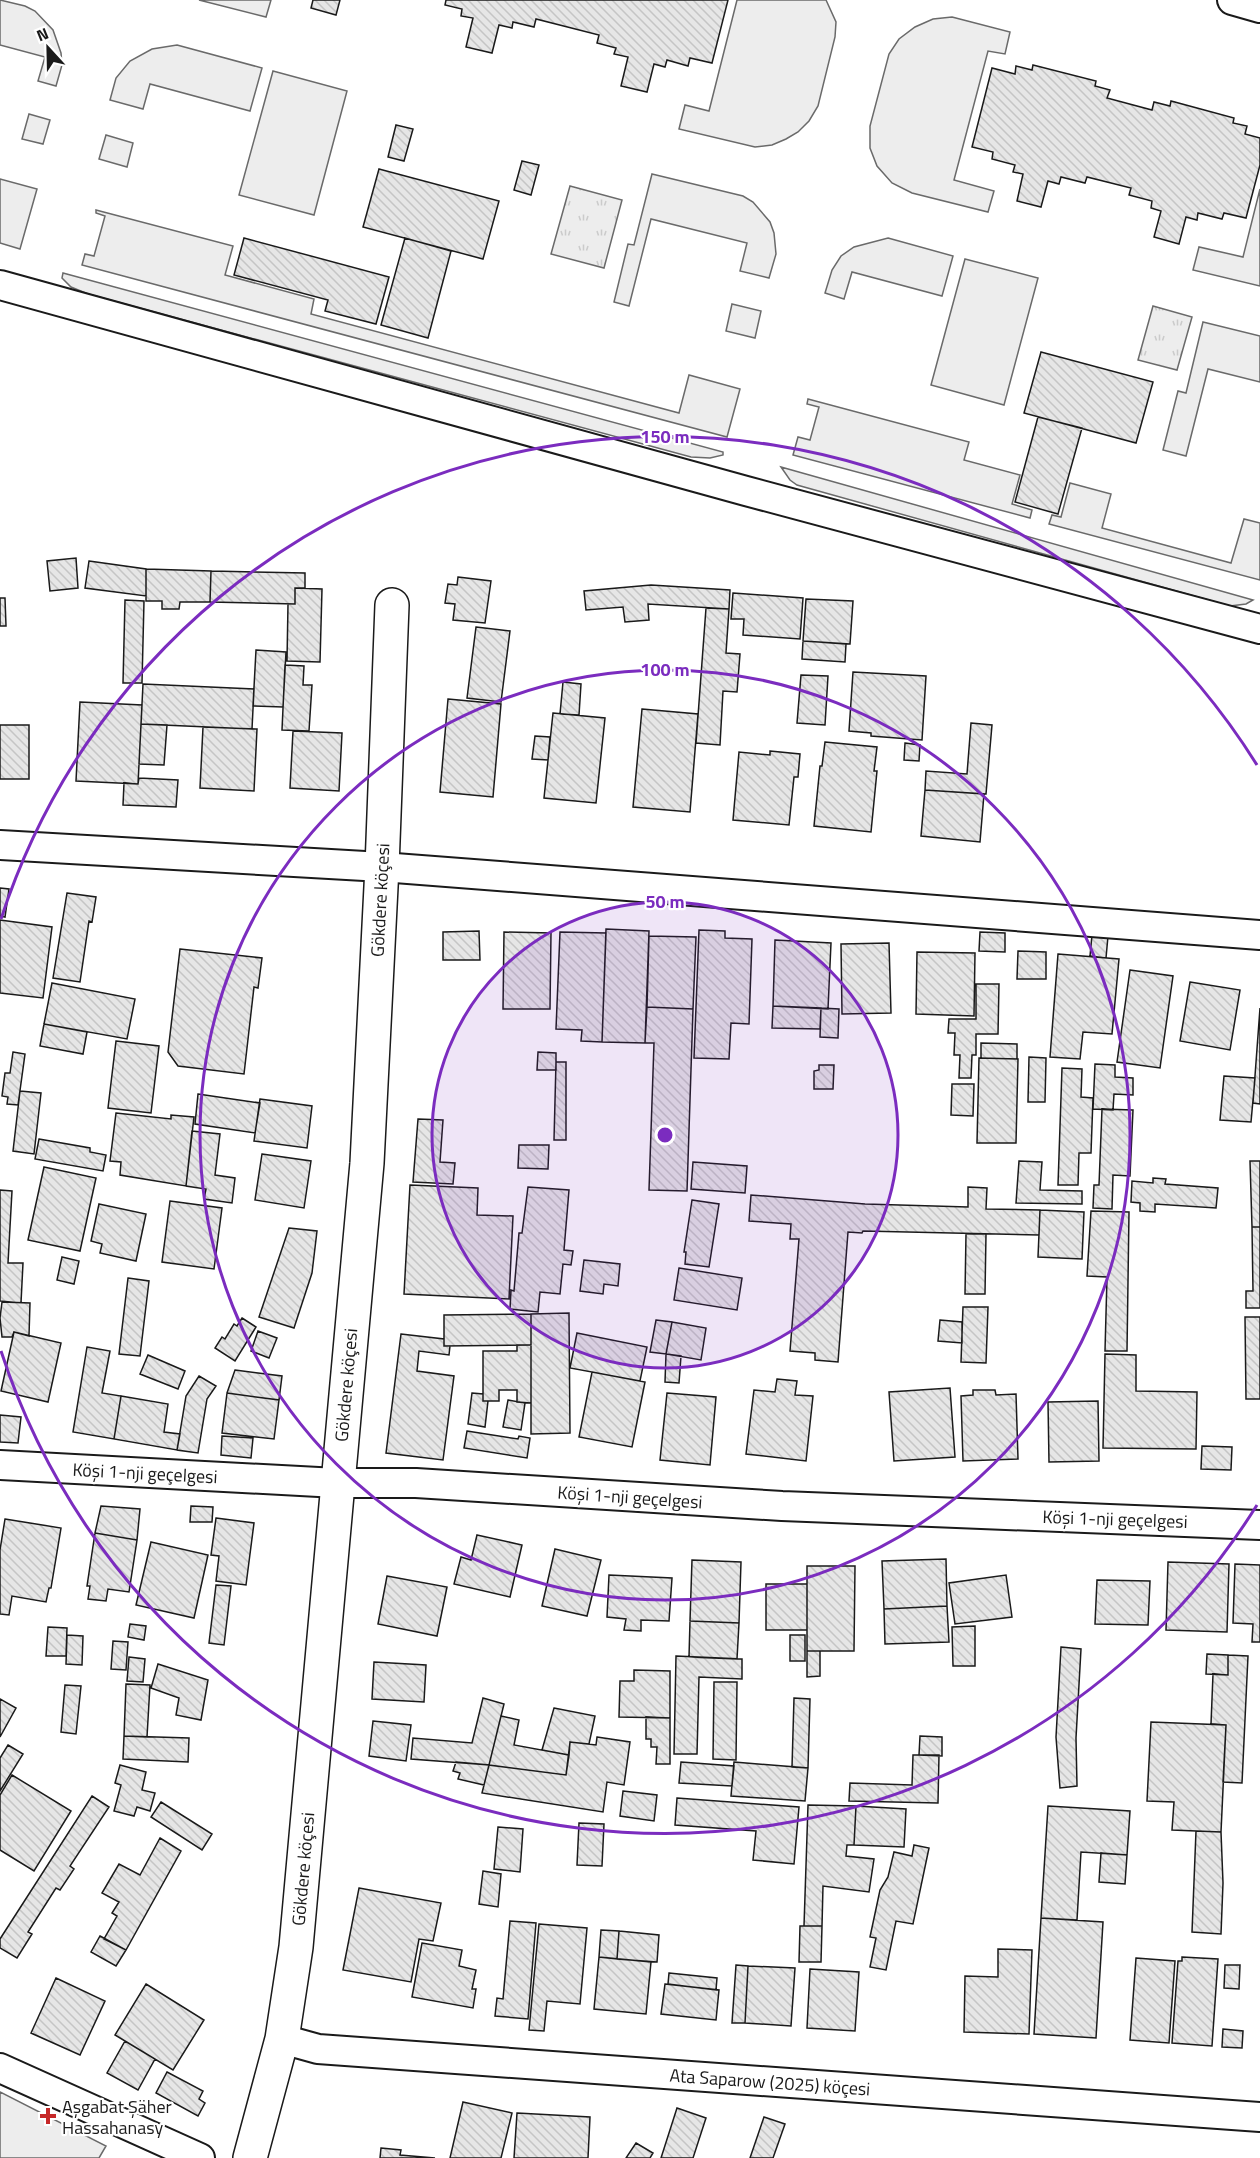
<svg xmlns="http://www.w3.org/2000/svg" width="1260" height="2158" viewBox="0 0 1260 2158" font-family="'Titillium Web',sans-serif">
  <defs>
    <pattern id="park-tufts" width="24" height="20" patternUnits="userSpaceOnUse" patternTransform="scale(1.5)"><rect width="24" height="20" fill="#ededed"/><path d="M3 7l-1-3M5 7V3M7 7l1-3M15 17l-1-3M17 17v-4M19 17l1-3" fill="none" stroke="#cbcbcb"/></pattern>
    <pattern id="building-back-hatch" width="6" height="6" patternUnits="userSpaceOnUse" patternTransform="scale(1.5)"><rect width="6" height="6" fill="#e6e6e6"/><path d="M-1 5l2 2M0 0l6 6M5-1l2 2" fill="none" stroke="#c5c5c5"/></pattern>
  </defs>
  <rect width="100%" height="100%" fill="#fff"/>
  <!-- built -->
  <path fill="#ededed" stroke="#6a6a6a" stroke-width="1.5" d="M0 0 25 6 35 11 53 30 61 53 62 65 56 86 38 81 45 57 0 45Z
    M199 0H271L266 17Z
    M737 0H826L836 22 835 37 818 106 809 121 798 132 786 139 772 145 755 147 679 129 685 105 709 111Z
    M952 17 1010 32 1005 54 988 51 954 180 994 191 988 212 912 193 892 183 877 166 870 148V126L889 54 899 39 915 27 933 19Z
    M177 45 262 68 250 111 150 84 143 109 110 100 116 78 130 61 152 49Z
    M273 71 347 91 314 215 239 195Z
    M29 114 50 120 43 144 22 139Z
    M106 135 133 143 127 167 99 159Z
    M652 174 743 196 753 202 770 222 774 233 776 254 769 278 740 271 747 243 651 219 629 306 614 302 628 244 634 245Z
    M0 179 37 189 20 249 0 243Z
    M1260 189V286L1193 270 1199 247 1243 257Z
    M96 210 233 246 225 275 314 299 311 314 679 413 689 375 740 389 727 437 82 265 85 254 94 256 105 216 96 213Z
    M888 238 953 256 942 296 852 272 844 299 825 293 832 270 841 256 854 247Z
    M965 259 1038 278 1004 405 931 385Z
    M63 273 723 452V455L710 458 691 457 88 294 71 287 62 278Z
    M732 304 761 311 755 338 726 331Z
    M1203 322 1260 336V382L1208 369 1186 456 1163 450 1178 391 1186 393Z
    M808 399 969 442 964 460 1020 475 1012 504 1032 510 1030 518 793 455 798 437 810 440 819 407 807 404Z
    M781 467 1253 600 1246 604 1230 606 797 485 790 480Z
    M1070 483 1111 494 1102 528 1231 563 1244 519 1260 523V580L1049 524 1052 515 1061 517Z
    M0 2092 106 2146 99 2158H0Z"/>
  <!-- park -->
  <path fill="url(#park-tufts)" stroke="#6a6a6a" stroke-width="1.5" d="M570 186 622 200 604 268 551 254Z
    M1153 306 1192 317 1177 370 1138 360Z"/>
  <!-- building -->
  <path fill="url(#building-back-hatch)" stroke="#1a1a1a" stroke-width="1.5" d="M313 0H340L336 15 311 8Z
    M446 0H728L712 63 690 58 688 66 667 60 665 67 654 64 647 92 621 86 628 57 614 54 616 48 597 43 599 35 536 19 534 27 513 22 512 28 499 25 492 53 466 47 473 18 461 16 462 9 445 5Z
    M1033 65 1096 81 1095 86 1110 90 1107 98 1152 110 1154 102 1170 106 1171 101 1234 118 1233 123 1247 126 1245 134 1260 138V165L1246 218 1224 213 1222 219 1198 213 1197 220 1186 217 1179 244 1154 237 1161 211 1151 208 1152 201 1129 195 1131 188 1087 177 1085 183 1061 177 1059 184 1048 181 1041 207 1017 201 1023 174 1013 172 1015 165 992 159 993 152 972 147 992 68 1015 74 1016 66 1032 70Z
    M396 125 413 129 404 161 388 157Z
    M522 161 539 165 531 195 514 190Z
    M379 169 499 201 483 259 363 227Z
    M244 238 389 277 376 324 325 311 328 300 234 275Z
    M405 238 451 251 428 338 381 325Z
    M1041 352 1153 382 1136 443 1024 413Z
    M1038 417 1082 428 1058 514 1015 502Z
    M76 558 78 588 50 591 47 561Z
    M89 561 146 569V596L85 588Z
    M146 569 211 571 210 602H180L179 609H162V601H146Z
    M211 571 305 573V588H295V604L210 602Z
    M458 577 491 581 485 623 453 620 455 604 445 603 448 584 457 585Z
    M651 585 730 590 729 609 648 604 649 620 625 622 623 607 586 610 584 591Z
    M295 588 322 589 320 662 287 661 288 604H295Z
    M733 593 803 598 800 639 743 635 744 619H731Z
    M0 598H5L6 626H0Z
    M806 599 853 601 850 644 803 641Z
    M125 600 144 601 142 683H123Z
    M706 608 729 609 726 653 740 654 737 692 723 691 720 745 696 743Z
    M476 627 510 631 501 702 467 698Z
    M803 641 846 644 845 662 802 659Z
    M256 650 286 652 283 707 253 706Z
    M285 665 304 666 303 685H312L309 731 282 730Z
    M853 672 926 676 922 740 871 736V733L849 731Z
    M801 675 828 676 825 725 797 723Z
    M563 682 581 684 579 715 560 714Z
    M143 684 254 689 252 729 141 724Z
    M448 699 501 704 493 797 440 792Z
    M80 702 142 705 138 784 76 781Z
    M642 709 698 714 690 812 633 807Z
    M553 713 605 718 596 803 544 798Z
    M971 723 992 725 986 794 925 790 926 771 967 774Z
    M141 724 167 725 164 765 139 764Z
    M0 725H29V779H0Z
    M203 727 257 729 254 791 200 788Z
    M293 731 342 733 339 791 290 788Z
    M535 736 550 737 548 760 532 759Z
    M825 742 877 747 874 771H877L871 832 814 826 820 766H822Z
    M905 743 920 745 919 761 904 760Z
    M770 751 800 754 798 777H794L789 825 733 820 739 752 770 755Z
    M139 778 178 780 176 807 123 805 124 783 138 784Z
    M925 790 984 794 980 842 921 836Z
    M0 888 9 889 5 917 0 916Z
    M67 893 96 897 92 922 89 921 80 982 53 978Z
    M0 920 52 927 43 998 0 993Z
    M606 929 649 931 645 1043 602 1042Z
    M699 930 725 931V938L752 939 749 1024 731 1023 729 1059 694 1058Z
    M479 931 480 960H443V932Z
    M504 932 551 933 550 1009H503Z
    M560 932 606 933 602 1042 581 1041 582 1030 556 1029Z
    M980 932 1005 933V952L979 951Z
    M1092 935 1108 936 1106 958 1090 956Z
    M649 936 696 937 693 1009 647 1007Z
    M775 940 831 943 828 1009 773 1006Z
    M889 943 891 1013 842 1014 841 944Z
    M180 949 262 958 258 988 254 987 244 1074 178 1066 168 1052Z
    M1018 951 1046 952V979H1017Z
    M917 952 975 953 974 1016 916 1014Z
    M1058 954 1119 959 1112 1034 1083 1032 1080 1059 1050 1057Z
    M1130 970 1173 976 1160 1068 1117 1062Z
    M1190 982 1240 990 1230 1050 1180 1041Z
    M52 983 135 999 127 1039 44 1024Z
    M976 984H999L998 1034H976V1055H972L971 1078H959L960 1055H954L955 1033H948L949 1019H976Z
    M773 1006 821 1008 820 1029 772 1028Z
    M647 1007 693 1009 687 1191 649 1190 654 1043H645Z
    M821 1008 839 1009 838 1038 820 1037Z
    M1260 1008V1104L1253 1103Z
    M44 1024 87 1032 83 1054 40 1046Z
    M116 1041 159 1046 151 1113 108 1108Z
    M981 1043 1017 1044V1059L981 1058Z
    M13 1052 25 1054 18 1105 7 1104 8 1097 2 1096 5 1073H10Z
    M538 1052 556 1053V1070H537Z
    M1029 1057 1046 1058 1045 1102H1028Z
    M979 1058 1018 1059 1016 1143H977Z
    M556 1062H566V1140H554Z
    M1095 1064 1115 1065V1077L1133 1078V1095L1114 1094 1113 1110 1093 1109Z
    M819 1065H834L833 1089H814V1071L819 1070Z
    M1062 1068 1082 1069 1081 1097 1093 1098 1091 1153H1079L1078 1185H1058Z
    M1224 1076 1255 1078 1251 1122 1220 1120Z
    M952 1084H974L973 1116 951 1115Z
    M20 1091 41 1093 34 1154 13 1151Z
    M198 1094 260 1103 255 1133 195 1124Z
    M260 1099 312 1106 307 1148 254 1141Z
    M1102 1109 1133 1110 1130 1176 1113 1175 1112 1209 1093 1208 1094 1185H1099Z
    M116 1113 171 1119V1115L194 1117 186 1186 120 1175 121 1162 110 1161Z
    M418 1119 443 1120 440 1162 455 1163 453 1184 413 1182Z
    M192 1131 220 1134 215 1175 235 1178 232 1203 204 1199 206 1189 186 1186Z
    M39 1139 90 1148V1152L106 1155 103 1171 35 1159Z
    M519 1145H549L548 1169 518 1168Z
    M262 1154 311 1161 304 1208 255 1200Z
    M1019 1161 1042 1162 1040 1190 1082 1191V1204L1016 1203Z
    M1250 1161H1260V1227H1252Z
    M693 1162 747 1166 745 1193 691 1189Z
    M44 1167 96 1178 80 1251 28 1240Z
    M1153 1178 1166 1179 1165 1184 1218 1188 1216 1208 1155 1204V1212L1140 1211V1203L1131 1202 1132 1181 1153 1183Z
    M410 1185 478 1188 477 1215 513 1216 509 1299 404 1294Z
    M528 1187 569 1190 564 1250 573 1251 571 1265 563 1264 560 1294 540 1292 538 1312 510 1309 511 1290 514 1291 519 1233H522Z
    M968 1187 987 1188 986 1209 1040 1210 1039 1235 863 1231 862 1233 848 1232 838 1362 815 1360V1353L790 1351 799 1239H790L791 1224 749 1221 751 1195 865 1204 968 1207Z
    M0 1190 12 1191 8 1263H23L21 1303 0 1301Z
    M692 1200 719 1204 709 1267 685 1264 686 1252H684Z
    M170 1201 222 1208 214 1269 162 1262Z
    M99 1204 146 1214 136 1261 100 1253 102 1244 91 1241Z
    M1040 1210 1084 1212 1082 1259 1038 1257Z
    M1091 1211 1129 1212 1127 1351H1105L1107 1277 1087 1276Z
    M1252 1227H1260V1308H1246V1291H1253Z
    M289 1228 317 1231 312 1273 294 1328 259 1317Z
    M966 1234H986L985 1294H965Z
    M62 1257 79 1261 74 1284 57 1280Z
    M584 1260 620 1264 618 1286 604 1284 603 1294 580 1291Z
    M679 1268 742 1278 737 1310 674 1300Z
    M128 1278 149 1281 140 1356 119 1354Z
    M2 1302 30 1303 29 1336 14 1332 12 1337H2L0 1318Z
    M963 1307H988L986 1363 961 1362Z
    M569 1313 570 1433 531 1434V1314Z
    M531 1314V1345L444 1346V1315Z
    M1245 1317H1260V1399H1246Z
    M242 1318 256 1327 235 1361 215 1348 222 1337 225 1339 234 1324 237 1326Z
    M656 1320 672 1322 666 1354 650 1352Z
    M940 1320 962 1322V1343L938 1341Z
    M672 1322 706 1328 701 1360 666 1354Z
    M258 1331 277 1338 269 1358 251 1351Z
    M14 1332 61 1343 48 1402 1 1391Z
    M577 1333 647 1347 640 1381 570 1368Z
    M401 1334 444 1339V1346H450L449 1355 419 1351 417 1371 454 1376 443 1460 386 1453Z
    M517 1345H531V1403L517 1402V1390H499V1401H483V1351H517Z
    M87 1347 110 1351 102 1393 121 1396 114 1439 73 1432Z
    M666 1354 681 1356 679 1383 665 1382Z
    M1105 1354 1136 1355V1391L1197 1392 1196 1449 1103 1448Z
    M148 1355 185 1371 178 1389 140 1374Z
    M235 1370 282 1376 279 1400 227 1393Z
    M592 1372 645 1382 632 1447 579 1437Z
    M199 1376 216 1386 207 1399 198 1453 177 1450 186 1396Z
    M777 1379 797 1381 795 1395 813 1396 806 1461 746 1454 754 1390 775 1392Z
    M950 1388 955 1457 894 1461 889 1392Z
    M973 1390H995L996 1395 1016 1394 1018 1459 963 1461 961 1396 973 1395Z
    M227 1393 279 1400 274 1439 222 1433Z
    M472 1393 483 1394V1401H488L485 1427 468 1424Z
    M667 1393 716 1397 710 1465 660 1460Z
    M121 1396 168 1404 164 1432 180 1434 177 1450 114 1439Z
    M508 1400 525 1403 521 1430 503 1427Z
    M1098 1401 1099 1461 1049 1462 1048 1402Z
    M0 1415 21 1417 18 1443 0 1442Z
    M467 1431 518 1439 519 1436 530 1438 527 1458 464 1448Z
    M222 1436 253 1438 251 1458 221 1455Z
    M1202 1446 1232 1447 1231 1470 1201 1469Z
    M101 1506 140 1509 137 1540 95 1533Z
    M191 1506 213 1507 212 1522H190Z
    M216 1518 254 1523 246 1585 216 1581 219 1556 211 1555Z
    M5 1519 61 1528 51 1588H49L46 1602 12 1596 9 1615 0 1614V1550Z
    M95 1533 137 1540 129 1592 108 1589 106 1601 88 1599 90 1586H87Z
    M477 1535 522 1545 510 1597 454 1584 461 1557 471 1560Z
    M151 1542 208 1555 194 1618 136 1605Z
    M555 1549 601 1560 587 1616 542 1606Z
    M946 1559 947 1606 884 1609 882 1561Z
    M692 1560 741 1562 739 1623 690 1621Z
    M1168 1562 1229 1564 1227 1632 1166 1630Z
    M1235 1564 1260 1565V1642H1252L1253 1624 1233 1623Z
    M807 1566H855L854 1651H807Z
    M609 1575 672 1578 669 1621 641 1620V1631L624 1630 626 1619 607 1617Z
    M1006 1575 1012 1617 955 1624 949 1583Z
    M387 1576 447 1587 437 1636 378 1624Z
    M1097 1580 1150 1581 1148 1625 1095 1624Z
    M766 1584H807V1630H766Z
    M216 1585 231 1586 224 1645 209 1643Z
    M947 1606 949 1642 885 1644 884 1609Z
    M690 1621 739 1623 737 1659 689 1657Z
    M130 1624 146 1626 144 1640 128 1637Z
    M975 1626V1666H953L952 1627Z
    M48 1627 67 1628 66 1656H46Z
    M67 1635 83 1636 82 1665 66 1664Z
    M790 1635H805V1661H790Z
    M113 1641 128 1642 126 1670 111 1669Z
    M1061 1647 1081 1649 1076 1738 1077 1786 1060 1788 1056 1737Z
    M807 1651H820V1676L807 1677Z
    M1207 1654 1228 1655V1675L1206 1674Z
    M1228 1655 1248 1656 1242 1783 1223 1782 1226 1725 1211 1724 1213 1674 1228 1675Z
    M676 1656 742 1659V1679L699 1677 697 1754H674Z
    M129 1657 145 1659 143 1682 127 1681Z
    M374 1662 426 1665 424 1702 372 1699Z
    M158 1664 208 1680 201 1720 176 1715 179 1698 151 1688Z
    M634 1670 670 1671V1718L619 1717 620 1681H634Z
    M714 1682H737L736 1760 713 1759Z
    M126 1684 150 1685 147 1737 124 1736Z
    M65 1685 81 1686 76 1734 61 1732Z
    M483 1698 504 1704 489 1765 411 1759 413 1738 472 1743Z
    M794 1698 810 1699 808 1768 792 1767Z
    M0 1699 16 1708 0 1737Z
    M554 1708 595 1716 589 1744 570 1742 569 1755 542 1750Z
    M501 1716 519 1720 514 1745 569 1755 566 1775 489 1765Z
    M646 1717 670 1718V1764H656L657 1747H651V1739H646Z
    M373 1721 411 1725 406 1761 369 1756Z
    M1151 1722 1226 1725 1221 1832 1172 1830 1174 1802 1147 1801Z
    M124 1736 189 1738 188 1762 123 1759Z
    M920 1736 942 1737V1756L919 1755Z
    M597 1737 630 1742 624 1785 607 1782 603 1812 482 1793 489 1765 566 1775 570 1742 596 1745Z
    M8 1745 23 1754 0 1791V1758Z
    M913 1755H939L938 1803 849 1801 850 1783 912 1785Z
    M456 1762 489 1765 484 1785 458 1779 460 1773 453 1771Z
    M681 1762 734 1766 732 1786 679 1783Z
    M734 1762 808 1768 805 1801 731 1796Z
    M120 1765 146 1772 142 1790 155 1793 150 1811 137 1807 134 1816 114 1811 121 1785 115 1783Z
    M12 1775 71 1811 34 1871 0 1850V1795Z
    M623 1791 657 1795 654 1821 620 1816Z
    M92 1796 109 1807 70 1866 74 1869 60 1890 56 1888 28 1932 32 1934 17 1958 0 1948V1939Z
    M677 1798 799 1807 794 1864 753 1860 756 1831 675 1825Z
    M161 1802 212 1834 202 1850 151 1817Z
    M808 1805 856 1806 854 1845H847L846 1856 874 1859 869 1892 823 1886 822 1926H804Z
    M856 1806 906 1809 904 1847 854 1845Z
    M1048 1806 1130 1811 1127 1855 1081 1852 1077 1920 1041 1918Z
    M579 1823 604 1824 602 1866 577 1865Z
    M498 1827 523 1829 520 1872 494 1869Z
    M1196 1831 1221 1832 1223 1883 1221 1934 1192 1932Z
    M160 1838 181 1851 126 1950 104 1939 117 1916 112 1913 119 1902 102 1893 119 1864 140 1875Z
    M914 1845 929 1848 913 1924 896 1921 886 1970 870 1967 876 1938 870 1937 880 1890 888 1877 894 1852 912 1856Z
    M1101 1853 1127 1855 1125 1884 1099 1882Z
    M483 1871 501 1874 498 1907 479 1904Z
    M359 1888 441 1903 433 1941 419 1939 411 1982 343 1970Z
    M1041 1918 1103 1922 1096 2038 1034 2034Z
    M510 1921 536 1923 528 2019 495 2016 497 1998 503 1999Z
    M539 1924 587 1928 580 2004 547 2001 544 2031 529 2030Z
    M800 1926H822L821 1962H799Z
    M601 1930 619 1931 617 1959 599 1957Z
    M619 1931 659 1935 657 1962 617 1959Z
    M100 1936 126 1950 116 1966 91 1952Z
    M422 1943 462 1950 459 1966 476 1970 472 1989H476L473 2008 412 1997Z
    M998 1949 1032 1950 1029 2034 964 2032 965 1976 998 1977Z
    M599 1957 651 1962 646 2014 594 2009Z
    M1182 1957 1218 1959 1212 2046 1172 2043 1178 1961H1182Z
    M1136 1958 1175 1961 1169 2043 1130 2040Z
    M736 1965 748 1966 745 2023H732Z
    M1225 1965H1240L1239 1989 1224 1988Z
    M748 1966 795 1968 791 2026 745 2023Z
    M810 1969 859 1972 855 2031 807 2028Z
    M669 1973 717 1978 716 1990 668 1984Z
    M56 1978 105 2001 80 2055 31 2033Z
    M146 1984 204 2020 173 2070 115 2035Z
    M665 1984 719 1990 716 2020 661 2014Z
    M1223 2029 1243 2031 1242 2048 1222 2047Z
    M125 2041 155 2059 138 2090 107 2073Z
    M167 2072 203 2091 199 2099 205 2103 198 2116 156 2093Z
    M463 2102 512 2113 501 2158H450Z
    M677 2108 706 2118 693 2158H661Z
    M517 2113 590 2117 588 2158H514Z
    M764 2117 785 2124 773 2158H750Z
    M636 2143 653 2153 650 2158H626Z
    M381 2148 401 2150 400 2155 435 2158H380Z"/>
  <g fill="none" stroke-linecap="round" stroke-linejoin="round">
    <!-- minor casing -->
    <g stroke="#1a1a1a" stroke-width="32">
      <path id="minor" d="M1232 0 1260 8
        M0 285 746 491 1260 629
        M0 845 382 867 1260 935
        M0 1465 337 1483H416L782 1506 1260 1525
        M282 2039 318 2049 1260 2117
        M0 2068 200 2158"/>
    </g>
    <!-- tertiary casing -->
    <g stroke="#1a1a1a" stroke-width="36">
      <path id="tertiary" d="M250 2158 282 2039 296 1947 367 1163 382 867 392 605"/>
    </g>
    <!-- minor -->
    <use href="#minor" stroke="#fff" stroke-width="28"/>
    <!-- tertiary -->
    <use href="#tertiary" stroke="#fff" stroke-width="33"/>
  </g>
  <!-- distance rings -->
  <circle cx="665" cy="1135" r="233" fill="#7b2cbf" fill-opacity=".12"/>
  <g fill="none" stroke="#7b2cbf" stroke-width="3">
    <circle cx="665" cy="1135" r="233"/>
    <circle cx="665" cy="1135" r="465"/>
    <path d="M1257 1505A698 698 0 0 1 1 1351M1 919A698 698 0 0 1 1257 765"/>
  </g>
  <!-- markers -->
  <path fill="#c62828" stroke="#fff" stroke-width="2" d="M45 2107h6v6h6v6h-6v6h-6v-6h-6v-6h6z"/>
  <g text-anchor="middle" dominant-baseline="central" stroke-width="4.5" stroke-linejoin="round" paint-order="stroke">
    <!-- street labels -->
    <g font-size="18" fill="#1a1a1a" stroke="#fff">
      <text transform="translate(380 900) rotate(-87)">Gökdere köçesi</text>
      <text transform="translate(346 1385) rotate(-85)">Gökdere köçesi</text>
      <text transform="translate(145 1473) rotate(3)">Köşi 1-nji geçelgesi</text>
      <text transform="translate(630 1497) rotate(4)">Köşi 1-nji geçelgesi</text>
      <text transform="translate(1115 1519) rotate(2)">Köşi 1-nji geçelgesi</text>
      <text transform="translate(303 1869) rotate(-85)">Gökdere köçesi</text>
      <text transform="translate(770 2082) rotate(4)">Ata Saparow (2025) köçesi</text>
    </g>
    <!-- poi labels -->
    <g font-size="18" fill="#1a1a1a" stroke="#fff" text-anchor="start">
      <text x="62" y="2106">Aşgabat Şäher<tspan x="62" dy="21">Hassahanasy</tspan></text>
    </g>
  </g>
  <circle cx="665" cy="1135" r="9" fill="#7b2cbf" stroke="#fff" stroke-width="3"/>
  <g font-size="18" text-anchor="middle" font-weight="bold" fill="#7b2cbf" stroke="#fff" stroke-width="4.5" stroke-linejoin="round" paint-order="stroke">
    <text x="665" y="443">150 m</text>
    <text x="665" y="676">100 m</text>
    <text x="665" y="908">50 m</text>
  </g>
  <!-- north arrow -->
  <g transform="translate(48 48) rotate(338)" stroke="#ffffff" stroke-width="4.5" paint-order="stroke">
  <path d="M0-4.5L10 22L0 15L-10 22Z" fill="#1a1a1a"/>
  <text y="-9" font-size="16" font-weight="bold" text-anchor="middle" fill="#1a1a1a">N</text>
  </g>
</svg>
